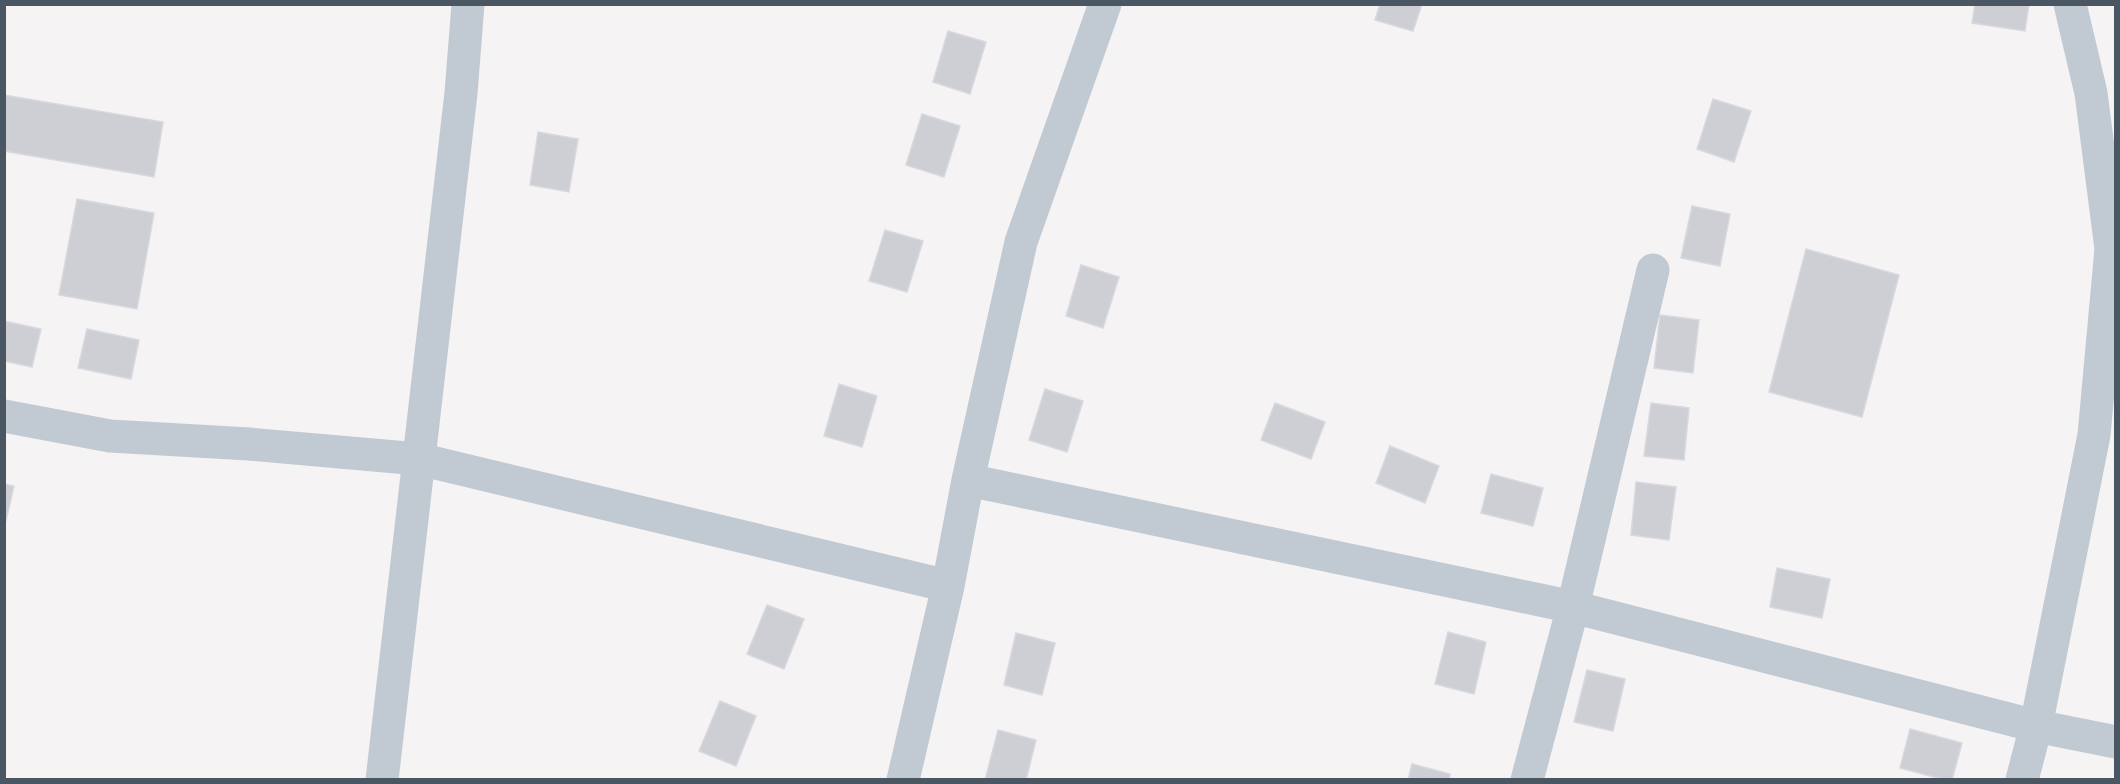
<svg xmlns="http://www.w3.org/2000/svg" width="2120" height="784" viewBox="0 0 2120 784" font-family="'Space Grotesk',sans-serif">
  <rect width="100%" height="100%" fill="#f5f3f3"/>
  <!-- building -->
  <path fill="#cdcfd5" stroke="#d7d9de" stroke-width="1.5" d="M1380 4H1422L1413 31 1375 20Z
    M1975 4H2029L2025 31 1972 23Z
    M948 31 986 42 970 94 933 82Z
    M4 95 163 122 154 177 4 151Z
    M1713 99 1751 111 1734 162 1697 149Z
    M922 114 960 126 944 177 906 165Z
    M538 132 578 139 569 192 530 185Z
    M77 199 154 213 137 309 59 295Z
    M1692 206 1730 214 1720 266 1681 258Z
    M885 230 923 241 907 292 869 281Z
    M1806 249 1899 275 1862 417 1769 392Z
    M1081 265 1119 277 1103 328 1066 316Z
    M1660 315 1699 320 1693 373 1654 368Z
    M4 321 41 329 32 367 4 361Z
    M87 329 139 340 131 379 78 368Z
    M839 384 877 396 862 447 824 436Z
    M1045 389 1083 401 1067 452 1029 440Z
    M1275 403 1325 422 1311 459 1261 440Z
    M1651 403 1689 408 1684 460 1644 456Z
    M1390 446 1439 466 1425 503 1376 483Z
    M1491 474 1543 488 1533 526 1481 513Z
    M1636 482 1676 487 1669 540 1631 535Z
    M4 484 14 486 5 525H4Z
    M1777 568 1830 579 1822 618 1770 607Z
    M767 605 804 619 784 669 747 654Z
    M1448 632 1486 642 1474 694 1435 684Z
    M1016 633 1055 643 1042 695 1004 685Z
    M1587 670 1625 679 1613 731 1574 722Z
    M720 701 756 716 736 766 699 751Z
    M1910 729 1962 743 1952 780H1945L1900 768Z
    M998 730 1036 740 1026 780H985Z
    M1412 764 1450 774 1449 780H1408Z"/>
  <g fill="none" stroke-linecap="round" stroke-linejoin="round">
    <!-- minor -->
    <path stroke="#c1cad2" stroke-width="33" d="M4 416 110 436 249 444 419 459 948 586
      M968 480 1573 607 2036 726 2116 742
      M382 780 461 93 468 4
      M903 780 948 586 968 480 1021 242 1105 4
      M1527 780 1573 607 1653 270
      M2022 780 2036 726 2094 435 2111 249 2091 93 2070 4"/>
  </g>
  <!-- border -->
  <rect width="2120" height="784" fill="none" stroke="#4a5661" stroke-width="12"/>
</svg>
